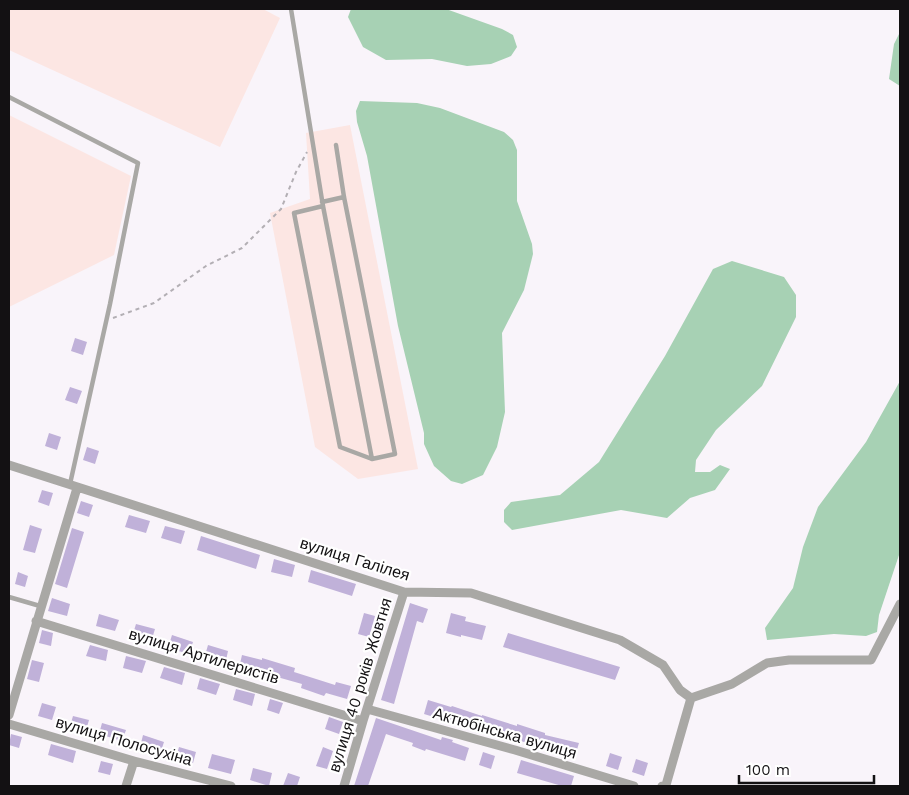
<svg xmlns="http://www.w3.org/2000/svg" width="909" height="795" viewBox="0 0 909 795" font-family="'Work Sans',sans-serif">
  <rect width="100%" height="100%" fill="#f9f4fa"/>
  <!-- industrial -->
  <path fill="#fce6e3" d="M9 9H263L280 18 220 147 9 50Z
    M9 115 131 176 114 255 9 307Z
    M350 125 418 469 358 479 315 447 270 213 310 199 306 133Z"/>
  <!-- forest -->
  <path fill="#a7d1b4" d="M351 9H446L502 29 513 35 517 47 511 56 491 64 467 66 432 59 386 60 363 47 348 17Z
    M900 32V86L889 79 894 44Z
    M360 101 417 103 440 108 504 132 513 140 517 150V201L532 244 533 254 524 290 502 333 505 412 497 447 483 475 462 484 451 481 434 466 424 444V433L398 326 367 156 357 122 356 111Z
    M732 261 784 277 796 295V317L762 386 716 430 696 460 695 472H710L720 465 730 469 715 490 690 498 667 518 621 510 512 530 504 522V510L511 502 560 495 599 462 665 356 713 269Z
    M900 381V552L879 615 877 632 866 636 834 634 767 640 765 628 793 588 803 547 818 507 866 442Z"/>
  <!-- building -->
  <path fill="#c0b1d9" d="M75 338 87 342 83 355 71 351Z
    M70 387 82 391 77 404 65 400Z
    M49 433 61 437 57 450 45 446Z
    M87 447 99 451 95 464 83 460Z
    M42 490 53 493 49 506 38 502Z
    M81 501 93 505 89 517 77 513Z
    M129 515 150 521 146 533 125 527Z
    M30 525 42 529 35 553 23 550Z
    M165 526 185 531 181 544 161 538Z
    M72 528 84 532 67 588 55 584Z
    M201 536 260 555 256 569 197 550Z
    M274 559 295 565 292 577 271 572Z
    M311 570 356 584 352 596 308 582Z
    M18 572 28 576 25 587 15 584Z
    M52 598 70 604 67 616 48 611Z
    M410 603 428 609 423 623 417 621 394 704 381 700Z
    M364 613 375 616 369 637 358 634Z
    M451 613 466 617 465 621 486 626 482 640 461 635V637L446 633Z
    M99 614 119 620 115 631 96 626Z
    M136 624 155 629 151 642 132 637Z
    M42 630 53 633 51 646 39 643Z
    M508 633 620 667 615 680 503 647Z
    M172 635 193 642 189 654 168 648Z
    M90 645 108 650 106 661 86 656Z
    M208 645 228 651 225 665 204 659Z
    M242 655 262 660V658L295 668 294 672 335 685 336 682 351 686 347 699 326 693 324 696 301 688 302 684 252 670 239 668Z
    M126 656 146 661 142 673 123 668Z
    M32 660 44 663 39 682 27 679Z
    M164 667 185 673 182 685 160 678Z
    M200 678 220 684 216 695 197 689Z
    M236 689 255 694 252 706 233 700Z
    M270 699 283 703 279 714 267 710Z
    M428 700 451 707 452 706 482 716V715L517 726V724L545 733V735L579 743 575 756 513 739V738L477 726 476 728 438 716 437 718 424 714Z
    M42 703 56 707 52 720 38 716Z
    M73 716 89 720 86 730 70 726Z
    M329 717 343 722 339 734 325 729Z
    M376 718 441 740 442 737 453 740 452 742 469 748 465 761 426 749 425 751 412 746 413 743 386 734 368 786H354Z
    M102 723 126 730 122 741 99 734Z
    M11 734 22 737 19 748 9 745Z
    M143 735 164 742 160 754 140 747Z
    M51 744 76 751 73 763 48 755Z
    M179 747 196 752 193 763 176 758Z
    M323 747 333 751 327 769 316 766Z
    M483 752 495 756 491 769 479 765Z
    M610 753 622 757 618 770 606 766Z
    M212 754 235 760 231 774 208 768Z
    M636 759 648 763 644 776 632 772Z
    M521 760 574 776 571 786H562L517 773Z
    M101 761 113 764 110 775 98 772Z
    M253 768 272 773 269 786 250 780Z
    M288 773 300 777 297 786H283Z"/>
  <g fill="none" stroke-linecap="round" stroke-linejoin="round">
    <!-- path -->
    <path stroke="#b3afb4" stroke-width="2" stroke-dasharray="4 4" stroke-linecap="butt" d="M113 318 154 303 206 266 242 248 281 209 296 172 307 152"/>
    <!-- service -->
    <path stroke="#a9a8a5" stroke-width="4.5" d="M291 9 323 206 372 459
      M9 97 138 163 110 304 70 484
      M322 202 344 197
      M323 206 294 213 340 447 372 459 395 454 344 197 336 145
      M9 597 40 606"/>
    <!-- minor -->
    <path stroke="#a9a8a5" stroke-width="9" d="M9 465 404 592 471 593 620 640 663 665 680 690 691 698 732 684 767 663 789 660H871L900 604
      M36 621 363 721
      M367 709 515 750 634 786
      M9 715 77 488
      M9 724 134 761 231 786
      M126 786 134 761
      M344 786 363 721 404 592
      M662 786 666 785 691 698"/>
  </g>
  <g text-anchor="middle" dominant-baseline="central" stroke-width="4.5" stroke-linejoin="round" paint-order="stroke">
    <!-- street labels -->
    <g font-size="16" fill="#131113" stroke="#fff">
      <text transform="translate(355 559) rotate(17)">вулиця Галілея</text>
      <text transform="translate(204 656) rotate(17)">вулиця Артилеристів</text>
      <text transform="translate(360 685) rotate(-73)">вулиця 40 років Жовтня</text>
      <text transform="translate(505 733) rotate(16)">Актюбінська вулиця</text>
      <text transform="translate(124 741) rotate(16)">вулиця Полосухіна</text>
    </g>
  </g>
  <!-- border -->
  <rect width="909" height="795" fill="none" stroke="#131113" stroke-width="20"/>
  <!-- scale -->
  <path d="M739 775v8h135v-8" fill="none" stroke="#131113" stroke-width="2.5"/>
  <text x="746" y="775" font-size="15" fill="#131113" stroke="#ffffff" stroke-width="4" paint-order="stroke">100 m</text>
</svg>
